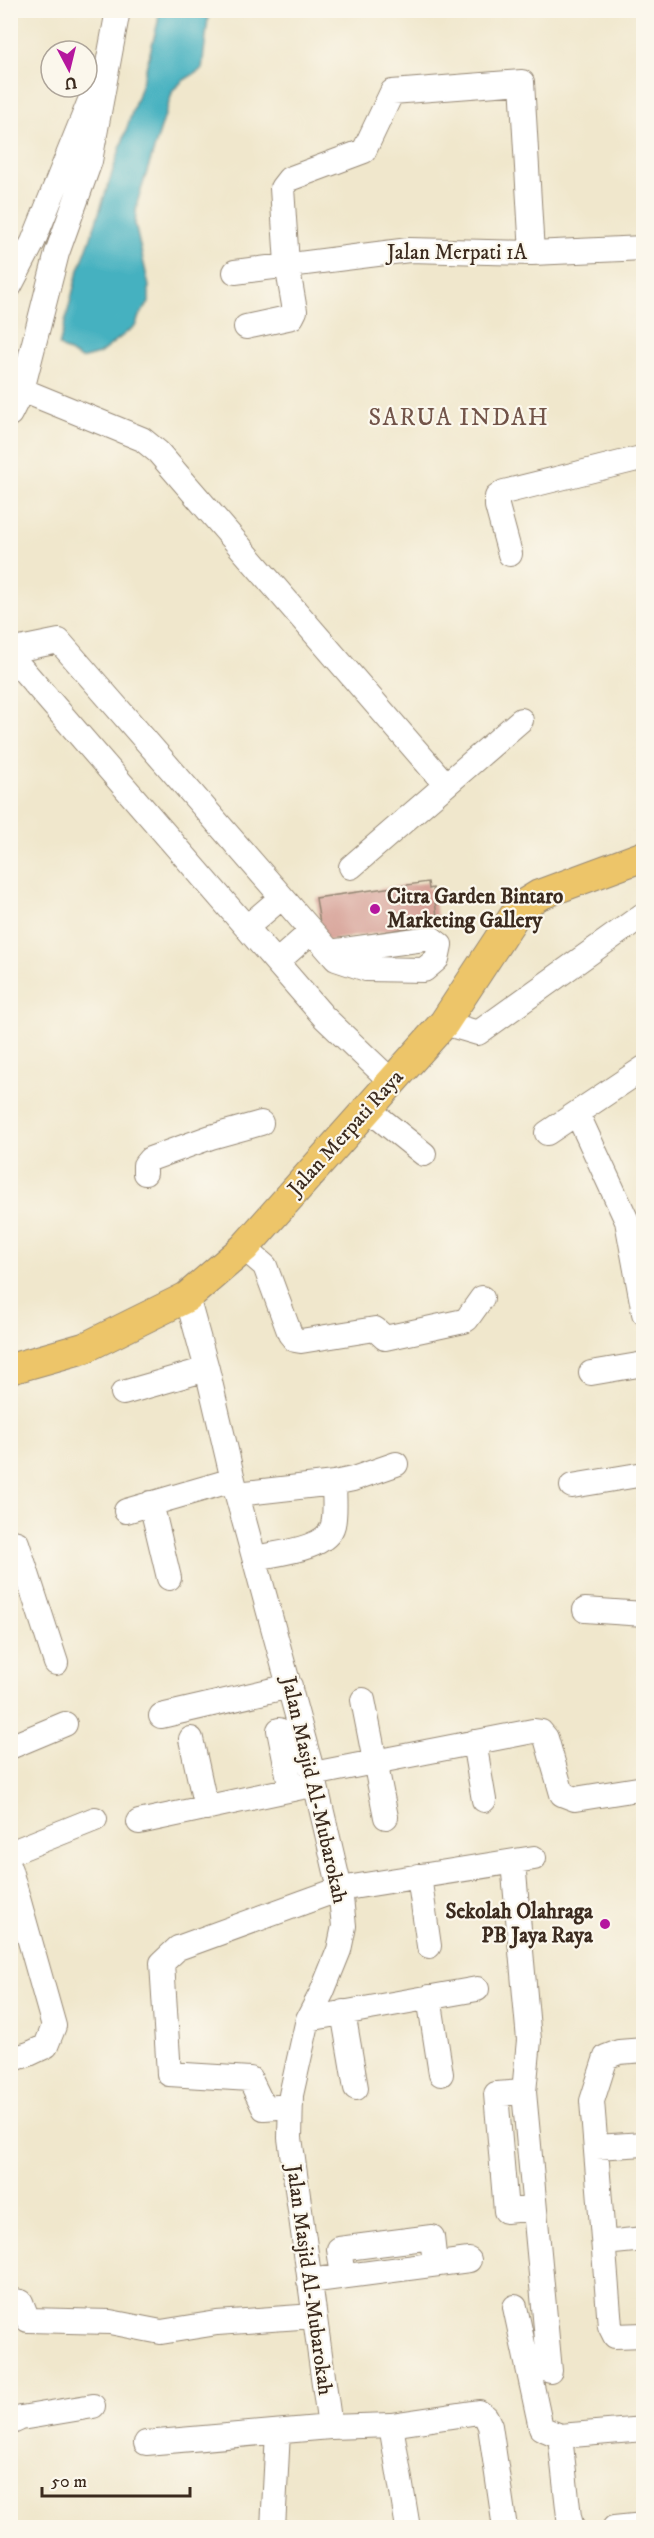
<svg xmlns="http://www.w3.org/2000/svg" width="654" height="2538" viewBox="0 0 654 2538" font-family="'IM FELL DW Pica',serif">
  <rect width="100%" height="100%" fill="#fbf7ec"/>
  <filter id="ink" filterUnits="userSpaceOnUse"><feTurbulence type="fractalNoise" baseFrequency=".0167" numOctaves="2"/><feDisplacementMap in="SourceGraphic" scale="12" xChannelSelector="R" yChannelSelector="G"/><feConvolveMatrix kernelMatrix="1 2 1 2 8 2 1 2 1" color-interpolation-filters="sRGB"/></filter>
  <filter id="wash" filterUnits="userSpaceOnUse"><feTurbulence type="fractalNoise" baseFrequency=".008" numOctaves="4" result="noise"/><feDisplacementMap in="SourceGraphic" scale="24" xChannelSelector="R" yChannelSelector="G"/><feGaussianBlur stdDeviation="1.35" result="paint"/><feColorMatrix in="noise" values="0 0 0 0 0 0 0 0 0 0 0 0 0 0 0 0 0 1.4 0 .05"/><feComposite in="paint" operator="in"/></filter>
  <g filter="url(#wash)">
    <rect width="100%" height="100%" fill="#f0e7cc"/>
    <!-- water -->
    <path fill="#44b1c0" stroke="#406e6f" stroke-width="1.5" d="M159 11H209L202 69 184 80 173 90 137 203 135 224 149 286V303L139 316 136 325 99 354 81 359 59 346 77 275 90 240 144 76 158 22Z"/>
    <g id="blocks">
      <!-- building -->
      <path fill="#d7a298" d="M428 882 429 889 433 888 438 923 328 941 322 936 316 898Z"/>
    </g>
  </g>
  <g filter="url(#ink)">
    <use href="#blocks" fill-opacity="0" stroke="#968875" stroke-width="1.5"/>
    <g fill="none" stroke-linecap="round" stroke-linejoin="round">
      <!-- minor casing -->
      <g stroke="#968875" stroke-width="26">
        <path id="minor" d="M235 272 409 250 532 253 644 248
          M10 286 33 242 93 93
          M246 327 292 317 295 311 287 264 282 188 289 179 364 151 392 92 522 82 532 253
          M22 390 142 439 158 452 446 785
          M10 414 22 390 57 253 90 161 118 10
          M510 554 497 506V497L504 492 637 459 644 461
          M10 651 59 641 330 952 336 959 366 969 424 970 437 959 440 945 431 938 330 952
          M10 655 324 1017 392 1082
          M351 867 521 720
          M247 927 282 897
          M277 962 312 931
          M444 1023 478 1033 644 914
          M368 1109 424 1154
          M577 1113 627 1221 644 1313
          M547 1133 644 1068
          M145 1173V1165L150 1159 211 1137 261 1123
          M244 1248 265 1266 290 1334 295 1340 301 1341 375 1329 385 1338 464 1321 467 1319 482 1298
          M187 1297 207 1369 233 1480 313 1774 340 1889 344 1926 339 1950 322 1992 308 2019 291 2095 290 2138 330 2427
          M591 1373 644 1364
          M123 1393 207 1369
          M572 1486 644 1474
          M237 1494 334 1483
          M151 1503 169 1578
          M126 1511 233 1480
          M10 1541 17 1543 56 1663
          M255 1558C276 1553 327 1550 333 1525 336 1512 334 1496 334 1483L353 1479 396 1464
          M585 1610 644 1614
          M363 1700 386 1817
          M161 1716 290 1686
          M279 1730 291 1789
          M191 1739 206 1808
          M474 1742 484 1800
          M10 1747 65 1724
          M313 1774 533 1731 541 1732 546 1738 562 1794 575 1799 644 1788
          M139 1822 316 1784
          M10 1853 95 1819
          M513 1862 529 2040 524 2092 550 2371
          M10 1870 54 2026 46 2046 29 2054 10 2060
          M419 1876 429 1946
          M429 1997 441 2074
          M343 2012 356 2088
          M308 2019 477 1989
          M644 2050 619 2052 606 2057 592 2101 610 2326 615 2336 644 2335
          M524 2092 496 2094 506 2211 534 2208
          M291 2106 264 2108 250 2079 169 2074 162 1963 178 1948 340 1889 534 1858
          M596 2147 644 2144
          M604 2243 644 2239
          M343 2276 339 2249 432 2237 435 2264
          M309 2281 469 2260
          M10 2300 21 2302 28 2320 110 2322 161 2332 217 2323 314 2316
          M515 2307 541 2428 560 2436
          M10 2423 21 2418 93 2406
          M391 2425 407 2522
          M146 2443 330 2427 391 2425 479 2412 486 2417 490 2426 505 2528
          M273 2528 278 2432
          M572 2528 569 2517 560 2436 644 2429
          M614 2528 644 2525"/>
      </g>
      <!-- major casing -->
      <g stroke="#968875" stroke-width="32">
        <path id="major" d="M10 1369 84 1348 187 1297 244 1248 444 1023 515 915 526 903 539 895 644 856"/>
      </g>
      <!-- minor -->
      <use href="#minor" stroke="#fff" stroke-width="24"/>
      <!-- major -->
      <use href="#major" stroke="#edc569" stroke-width="30"/>
    </g>
  </g>
  <!-- markers -->
  <g fill="#b5179e" stroke="#fbf7ec" stroke-width="2">
    <circle cx="375" cy="909" r="6"/>
    <circle cx="605" cy="1924" r="6"/>
  </g>
  <g text-anchor="middle" dominant-baseline="central" stroke-width="4.5" stroke-linejoin="round" paint-order="stroke">
    <!-- street labels -->
    <g font-size="21" fill="#3b2a1e" stroke="#fbf7ec">
      <text x="457" y="253">Jalan Merpati 1A</text>
      <text transform="translate(346 1133) rotate(-48)">Jalan Merpati Raya</text>
      <text transform="translate(314 1790) rotate(77)">Jalan Masjid Al-Mubarokah</text>
      <text transform="translate(309 2280) rotate(82)">Jalan Masjid Al-Mubarokah</text>
    </g>
    <!-- poi labels -->
    <g font-size="21" font-weight="bold" fill="#3b2a1e" stroke="#fbf7ec" text-anchor="start">
      <text x="387" y="897">Citra Garden Bintaro<tspan x="387" dy="24">Marketing Gallery</tspan></text>
      <text x="593" y="1912" text-anchor="end">Sekolah Olahraga<tspan x="593" dy="24">PB Jaya Raya</tspan></text>
    </g>
    <!-- quarter labels -->
    <g font-size="24" letter-spacing="1.5" fill="#725449" stroke="#fbf7ec">
      <text x="459" y="418">SARUA INDAH</text>
    </g>
  </g>
  <!-- margin -->
  <rect width="654" height="2538" fill="none" stroke="#fbf7ec" stroke-width="36"/>
  <!-- north arrow -->
  <g transform="translate(69 69) rotate(173)"><circle r="28" fill="#fbf7ec" stroke="#aea59a" stroke-width="1.5"/>
  <path d="M0-4.5L10 22L0 15L-10 22Z" fill="#b5179e"/>
  <text y="-9" font-size="16" font-weight="bold" text-anchor="middle" fill="#3b2a1e">U</text>
  </g>
  <!-- scale -->
  <path d="M42 2487v9h148v-9" fill="none" stroke="#3b2a1e" stroke-width="3"/>
  <text x="51" y="2487" font-size="18" fill="#3b2a1e" stroke="#fbf7ec" stroke-width="4.5" paint-order="stroke">50 m</text>
</svg>
